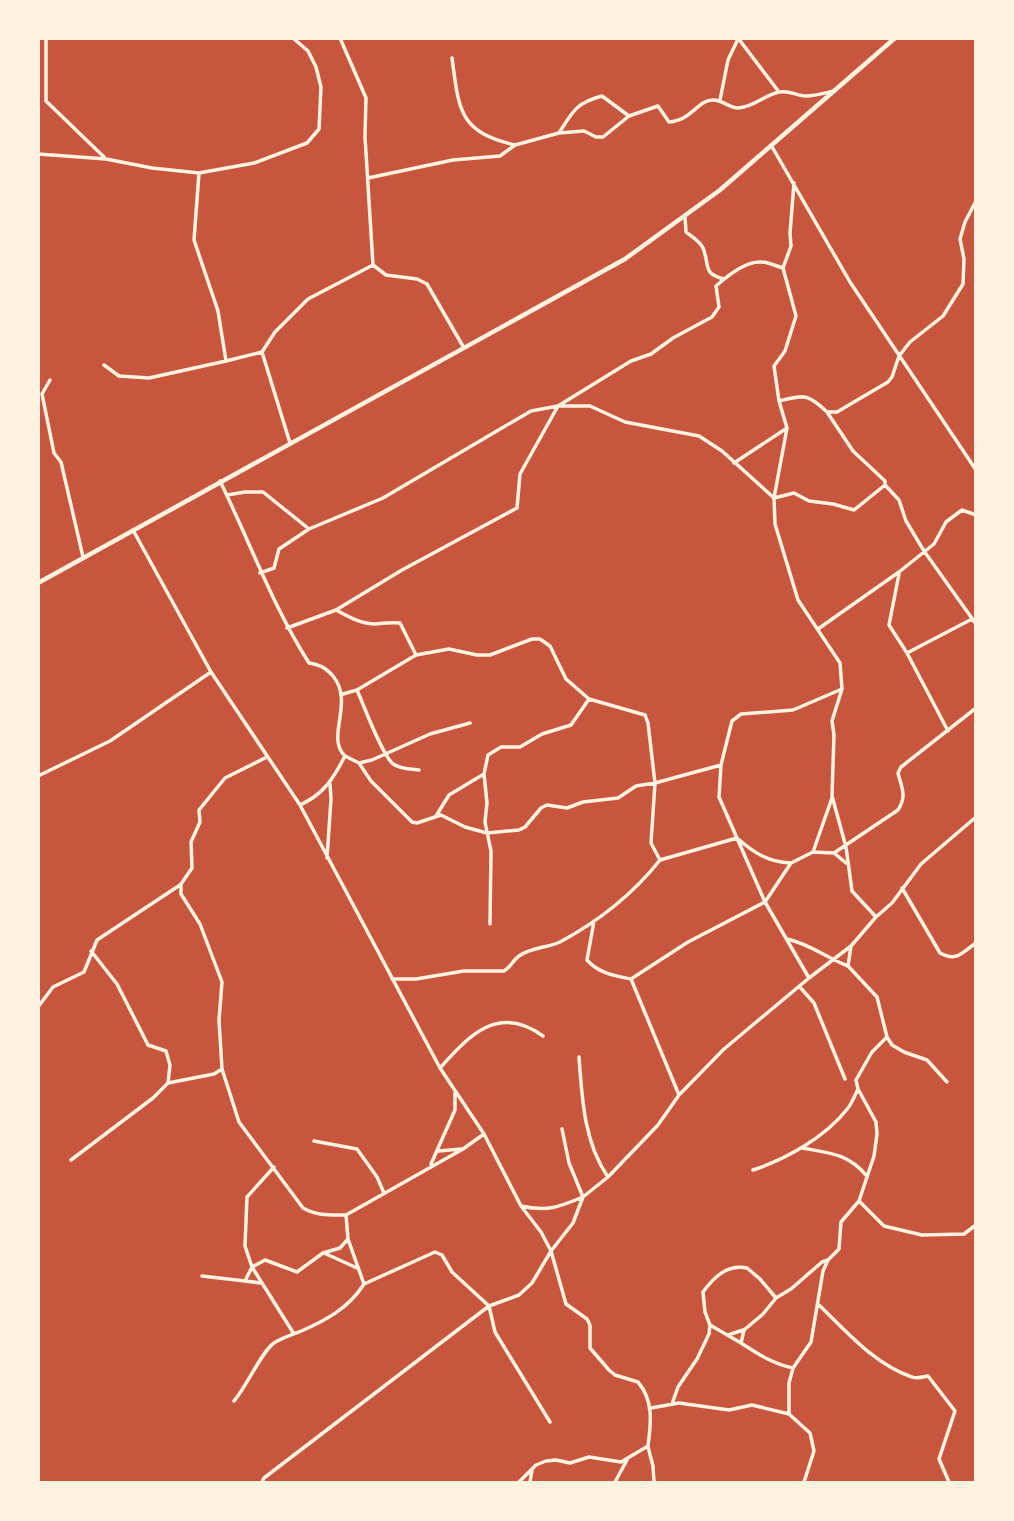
<svg xmlns="http://www.w3.org/2000/svg" width="1014" height="1521" viewBox="0 0 1014 1521" font-family="'Roboto Condensed',sans-serif">
  <rect width="100%" height="100%" fill="#c8553d"/>
  <g fill="none" stroke-linecap="round" stroke-linejoin="round">
    <!-- minor -->
    <path stroke="#fff3e0" stroke-width="3.5" d="M46 38V101L104 157
      M340 38 366 98 365 137 373 265 386 275 417 279 427 284 464 348
      M738 38 779 92
      M452 58C459 109 458 132 515 145
      M720 100 728 60 738 39
      M559 133 584 131 596 137H603L629 116
      M771 145 850 282 976 470
      M38 154 106 159 152 168 199 173 254 163 307 143 319 129 321 87 316 67 308 51 293 38
      M199 173 194 240 218 311 226 361 262 352 275 332 308 299 373 265
      M368 178 453 160 500 156 515 145 559 133C573 111 576 103 602 96L629 116 658 106 669 122C692 120 697 101 712 100 722 99 729 108 738 108 755 107 764 95 779 92 790 90 797 96 806 96 815 96 825 93 834 91
      M794 183 790 233 791 246 783 268 796 316 785 351 774 366 779 401 787 428 774 498 775 524 798 600 840 663 842 689 832 721 834 735 832 796 846 847 852 891 876 917
      M685 216 686 232C692 237 700 241 703 248 710 265 702 274 724 279
      M262 352 290 443
      M104 365 119 376 149 378 226 361
      M50 380 42 394 54 453 61 462 83 557
      M779 401C804 395 807 393 827 412H837L888 382 892 377 899 356 910 342 943 316 963 284 964 259 960 239 965 222 976 201
      M827 412 853 451 885 481V485L899 500 906 521 924 551 976 624
      M734 463 787 428
      M220 481C250 542 272 605 309 663 320 665 325 667 333 676 355 703 325 737 345 756 333 779 324 794 300 805
      M227 495 245 492H263L309 529
      M133 530 211 672 300 805 440 1068 484 1134 521 1206 541 1232 551 1251 566 1304 587 1319 590 1325V1348L609 1370 615 1375 638 1382C654 1401 651 1423 648 1446L621 1462 589 1457 570 1463 556 1460 546 1461 536 1465 519 1482
      M260 573 274 568 279 549 309 529 383 498 531 411 558 406H590L625 422 699 436 722 451 774 498 794 493 809 501 833 504 854 510 885 485
      M899 574 889 625 907 653 972 619
      M336 610C349 617 361 624 376 624 384 623 391 622 400 623L416 655
      M287 628 336 610 402 570 517 508 520 474 558 406 631 361 651 354 673 338 712 317 719 307 716 286C726 277 746 261 761 262 768 262 776 266 783 268
      M818 629 899 572 934 544 946 522 962 510 976 515
      M907 653 948 731
      M343 694 357 690
      M345 756 359 763 372 760 430 734 470 723
      M267 757 225 778 199 810 200 822 191 842 192 868 181 884V894L200 924 222 982 219 1020 222 1069 239 1122 303 1208C317 1216 330 1215 346 1215L463 1149 484 1134
      M359 763 371 781 412 822 417 823 441 815 465 827 487 833 519 830 525 827 541 808 547 805 567 808 583 802 618 798 636 786 655 783 721 765
      M484 774 487 803 485 822 491 851 490 924
      M38 776 110 741 211 672
      M436 816 449 795 484 774 488 755 501 747H520L542 734 571 725 589 699
      M813 852 834 853 846 863
      M834 853 898 810C907 796 902 789 898 773L901 767 976 708
      M327 858 331 799 330 784
      M660 860 737 838C754 853 768 862 791 863
      M902 888 940 953C957 962 961 953 976 943
      M594 921 587 960C598 973 615 976 631 979L688 942 765 902 791 863 813 852 832 798
      M787 939C810 944 827 958 848 966
      M851 946 848 966 877 997 887 1037 892 1045 904 1052 927 1060 947 1082
      M91 951 117 984 148 1045 166 1051 170 1065 168 1083
      M809 978 765 902 719 797 721 765 732 721 741 714 793 710 842 689
      M392 979H416L464 971H504C511 967 513 960 519 956 532 947 547 948 560 942 599 921 633 894 660 860L651 843 655 783 648 723 645 715 589 699 566 679 550 646 540 639H532L490 655H477L449 649 416 655 357 690C365 708 380 750 392 763 399 769 410 769 419 770
      M631 979 679 1095
      M799 986 814 1003 845 1079
      M38 1007 53 987 84 972 97 940 180 885
      M579 1057C582 1098 584 1143 608 1177
      M440 1068C470 1034 499 1004 543 1036
      M314 1141 357 1149 377 1177 384 1193
      M802 1148C829 1153 847 1153 866 1175
      M439 1151 461 1149
      M71 1160 153 1098 168 1083 214 1074 222 1069
      M431 1164 455 1110V1093
      M274 1167 247 1197 245 1246 252 1267 294 1334
      M753 1170C786 1159 826 1137 848 1108 852 1103 855 1095 858 1089
      M859 1201 884 1226 922 1235 964 1234 976 1225
      M521 1206C547 1212 559 1207 583 1197L569 1163 562 1129
      M346 1215 348 1239 364 1284 435 1252 442 1255 452 1272 489 1306 495 1332 550 1422
      M324 1253 357 1268
      M202 1276 245 1281 252 1267 265 1260 297 1272 323 1253 340 1248 348 1239
      M245 1281 261 1283
      M819 1305C846 1331 875 1365 912 1377 917 1379 923 1377 928 1376L955 1411 939 1459 949 1482
      M710 1325 741 1343
      M728 1335 743 1330
      M793 1368C773 1364 758 1354 741 1343L744 1330 763 1314 776 1298 791 1289 822 1262 828 1260
      M234 1401C247 1386 262 1351 274 1343 282 1338 291 1335 299 1332 325 1321 349 1308 364 1284
      M672 1404 678 1387 697 1359 709 1334 710 1325 705 1312 703 1292C714 1277 727 1264 747 1268L760 1279 776 1298
      M651 1408 679 1403 729 1410 752 1405 789 1414
      M648 1447 653 1466 654 1482
      M262 1482 264 1478 489 1306 519 1295 532 1283 551 1251 573 1223 583 1197 608 1177 658 1125 679 1095 724 1049 809 978 851 946 876 917 892 903 921 864 976 817
      M530 1482 532 1470
      M615 1482 627 1460
      M804 1482 814 1451 810 1433 789 1414V1383L793 1368 811 1342 823 1271 828 1260 839 1249 841 1222 859 1201 874 1156 877 1134 876 1122 858 1089 856 1080 872 1052 887 1037"/>
    <!-- tertiary -->
    <path stroke="#fff3e0" stroke-width="4.5" d="M38 583 625 259 720 190 895 38"/>
  </g>
  <!-- border -->
  <rect width="1014" height="1521" fill="none" stroke="#fff3e0" stroke-width="80"/>
</svg>
